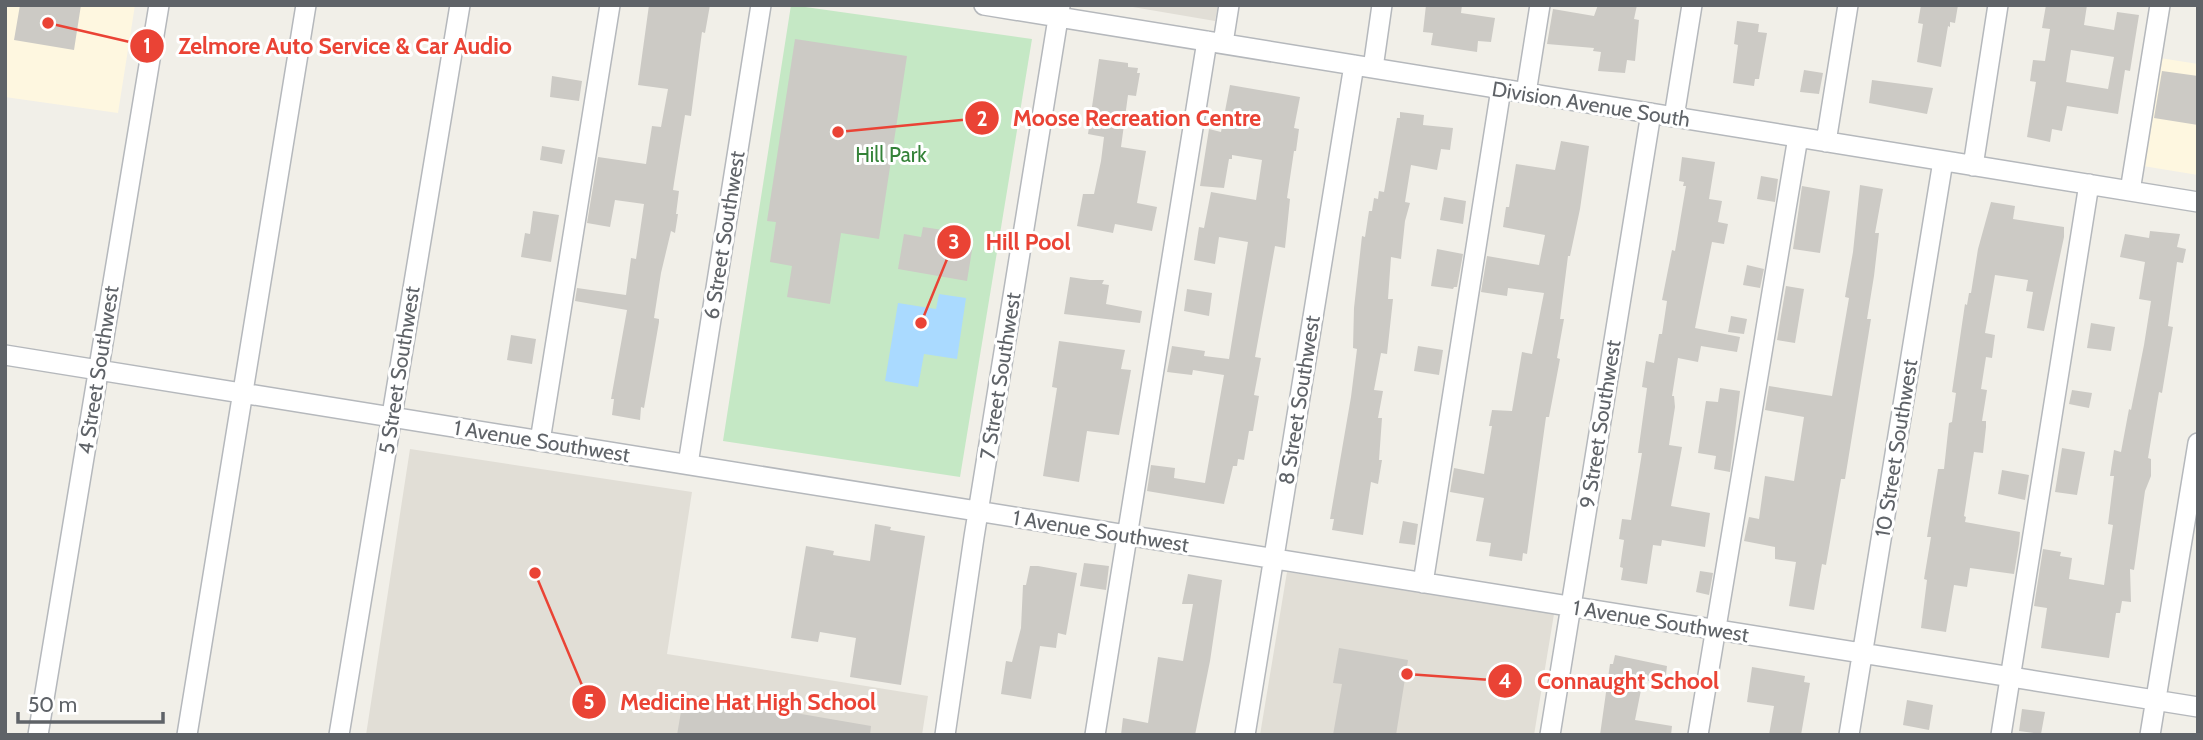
<svg xmlns="http://www.w3.org/2000/svg" width="2203" height="740" viewBox="0 0 2203 740" font-family="Cabin,sans-serif">
  <rect width="100%" height="100%" fill="#f1efe8"/>
  <!-- commercial -->
  <path fill="#fef7e0" d="M5 5H135L118 113 5 97Z
    M2160 58 2198 64V175L2143 166Z"/>
  <!-- education -->
  <path fill="#e1ded6" d="M1121 5H1218L1215 21Z
    M410 449 692 492 667 654 928 696 922 735H366Z
    M1287 572 1554 614 1534 735H1260Z"/>
  <!-- green -->
  <path fill="#c5e8c5" d="M791 5 1032 39 960 477 723 441Z"/>
  <!-- water -->
  <path fill="#aadaff" d="M939 294 966 298 957 359 924 354 918 387 885 381 898 303 936 309Z"/>
  <!-- building -->
  <path fill="#cccac5" fill-rule="evenodd" d="M20 5H81L74 50 14 40Z
    M649 5H710L705 33 702 32 691 116 685 115 674 183 673 190 679 191 676 214H678L675 233 671 231 661 273 654 318 659 319V322L644 408 641 407 640 420 612 415 614 399H611L627 310 575 301 577 288 626 295 631 258 636 259 644 204 615 200 610 227 587 223 598 157 646 164 652 126 661 127 668 89 638 85Z
    M1426 5H1462L1461 13 1495 18 1491 42 1478 41 1477 52 1431 45 1433 33 1423 32Z
    M1598 5H1637L1634 19 1639 20 1635 61 1627 60 1625 73 1598 71 1601 52 1593 51 1594 48 1547 44 1553 9 1594 16Z
    M1921 5H1958L1955 23 1950 22V27L1948 26 1941 67 1917 62 1923 24 1918 23Z
    M2046 5H2087L2084 25 2114 30 2117 12 2139 15 2130 71 2125 70 2118 114 2067 106 2062 131 2052 129 2050 142 2027 137 2036 82 2030 81 2033 60 2045 61 2050 29 2042 28ZM2071 50 2114 57 2108 89 2066 82Z
    M1737 21 1759 24 1758 32 1767 33 1759 79H1755L1754 86 1733 83 1738 45 1734 44Z
    M795 39 907 56 879 239 841 233 830 304 787 297 792 266 770 262 776 222 767 221Z
    M1099 59 1128 63V67L1138 68 1137 73H1140L1136 96 1128 95 1121 147 1146 151 1137 203 1157 207 1152 231 1115 224 1113 233 1077 226 1083 194H1094L1101 161 1104 137 1088 134Z
    M1804 70 1823 73 1819 94 1800 92Z
    M2162 71 2198 76V125L2154 118Z
    M552 76 582 81 579 101 550 97Z
    M1872 80 1933 88 1927 114 1869 103Z
    M1230 85 1300 97 1294 128 1299 129 1296 151H1294L1287 198 1290 199 1285 248 1275 246 1255 357 1261 358 1254 395 1259 396 1253 431H1249L1244 460 1238 459 1237 466H1233L1224 504 1147 491 1151 465 1175 468 1174 478 1205 483 1224 375 1193 370 1192 375 1167 372 1172 346 1205 351 1204 356 1229 359 1248 242 1219 237 1215 264 1194 260 1199 227 1204 228 1211 192 1256 200 1262 160 1232 155V159H1229L1224 188 1200 186 1209 129 1221 132Z
    M1400 112 1424 115 1423 125 1453 128 1450 150 1441 149 1437 170 1411 165 1405 202 1410 203 1405 221 1401 259 1391 257 1388 299H1393L1387 354 1381 353 1374 390 1383 391 1378 418H1382L1379 460H1382L1378 484 1371 482 1363 535 1332 530 1334 519H1330L1351 397 1357 349 1353 348 1354 308 1362 236 1365 237 1369 211H1372L1374 198 1378 199 1379 191 1384 192 1397 118H1400Z
    M1561 141 1589 146 1580 209 1570 256H1568L1560 319H1564L1557 358 1560 359 1549 417H1546L1527 554 1523 553 1522 561 1489 556 1491 543 1476 541 1484 498 1450 492 1454 468 1484 474 1492 426H1489L1492 410 1512 411 1522 352 1532 354 1544 293 1508 288 1507 296 1481 292 1487 256 1539 265 1545 235 1503 227 1506 207H1509L1516 164 1555 170Z
    M542 146 565 150 562 164 540 160Z
    M1682 157 1715 162 1709 199 1722 201 1718 222 1728 224 1724 244 1712 242 1695 328 1740 337 1737 352 1701 346 1698 362 1678 358 1672 396H1674L1675 407 1669 445 1682 447 1671 506 1710 513 1705 547 1662 540 1661 546 1653 545 1647 584 1621 580 1623 568 1620 567 1624 540 1619 539 1622 519 1631 520 1642 453H1638L1647 388 1642 387 1646 361 1654 363 1659 334H1662L1667 301 1662 300 1672 250 1675 251 1686 186H1683L1684 182 1679 181Z
    M1761 176 1778 179 1775 202 1757 199Z
    M1860 185 1883 189 1875 233H1879L1874 276 1867 319H1871L1845 479H1841L1826 565 1822 564 1814 610 1789 606 1796 562 1775 559V547L1744 541 1749 517 1759 519 1765 476 1794 481 1804 417 1765 410 1769 386 1832 396 1849 298 1845 297 1853 252Z
    M1802 186 1830 191 1820 253 1793 249Z
    M1444 197 1466 201 1463 224 1440 220Z
    M1991 202 2015 206 2013 219 2064 227V237L2044 331 2027 328 2033 292 2026 291 2028 280 1995 275 1985 333 1995 335 1992 358 1986 357 1981 389 1987 390 1982 421H1986V427L1983 453 1974 452 1964 516 1966 517 1965 522 2020 532 2019 544 2014 574 1970 568 1967 587 1954 585 1946 632 1921 628 1927 580 1924 579 1931 537H1927L1938 469H1944L1949 423 1952 422 1956 393 1952 392 1965 304 1967 305 1969 293H1971L1978 249Z
    M533 211 559 215 551 262 521 257 525 233 530 234Z
    M923 227 963 233 962 242 973 244 967 281 898 269 904 234 921 237Z
    M2150 231 2180 234 2177 247 2186 249 2183 263 2177 262 2168 326 2173 327 2162 393 2159 392 2148 458 2151 459V476L2145 491 2134 570 2130 569 2131 602 2122 601 2120 613H2116L2109 658 2041 648 2047 608 2034 606 2043 549 2061 552 2060 556 2072 558 2069 579 2104 585 2113 525 2108 524 2114 476H2110L2114 450 2121 452 2129 409 2131 410 2144 345 2151 301 2139 299 2145 262 2120 257 2125 234 2149 238Z
    M1437 249 1463 254 1457 287H1454L1453 289 1431 286Z
    M1747 265 1764 269 1760 288 1743 285Z
    M1070 277 1090 280H1104L1102 284 1109 285 1106 304 1142 311 1140 323 1064 314Z
    M1786 286 1804 289 1795 343 1777 340Z
    M1187 289 1212 293 1209 316 1184 311Z
    M1731 316 1747 319 1744 334 1728 332Z
    M2091 323 2115 327 2111 351 2087 348Z
    M511 335 536 339 532 364 507 360Z
    M1059 341 1125 350 1121 369 1131 370 1119 435 1087 431 1079 482 1043 476 1057 388 1052 387Z
    M1418 346 1443 350 1439 375 1414 371Z
    M1720 388 1740 391 1730 472 1714 469 1716 456 1698 453 1706 401 1718 402Z
    M2072 390 2092 393 2089 408 2069 404Z
    M2062 448 2085 452 2077 495 2055 492Z
    M2002 470 2029 475 2025 500 1998 494Z
    M1403 521 1418 524 1415 545 1399 543Z
    M875 524 891 527 890 530 925 536 901 685 850 677 856 638 820 632 818 642 791 638 806 546 834 551 833 555 870 561Z
    M1084 563 1109 566 1106 590 1080 586Z
    M1030 566H1038L1077 573 1066 635 1058 633 1056 648 1040 646 1031 699 1001 694 1006 661 1012 662 1021 628 1023 585H1026Z
    M1700 571 1713 573 1709 595 1696 592Z
    M1188 574 1222 580 1210 661 1195 735H1121L1123 718 1148 723 1158 657 1183 661 1193 604H1182Z
    M1339 648 1408 660 1396 735H1333L1342 684 1333 683Z
    M1615 655 1667 666 1665 683 1643 680 1635 720 1672 726 1671 735H1600L1610 664H1613Z
    M1752 667 1805 676 1804 682 1810 683 1801 735H1769L1774 706 1747 702Z
    M684 694 871 726 870 735H677Z
    M1907 700 1933 705 1929 730 1903 725Z
    M2022 709 2045 712 2041 734 2019 731Z"/>
  <g fill="none" stroke-linecap="round" stroke-linejoin="round">
    <!-- minor casing -->
    <g stroke="#b5b8bc" stroke-width="22">
      <path id="minor" d="M984 5 2198 202
        M1223 43 1229 5
        M1373 68 1382 5
        M1526 93 1540 5
        M1674 117 1692 5
        M1826 142 1848 5
        M1973 166 1998 5
        M2130 191 2160 5
        M5 355 2198 707
        M540 441 610 5
        M688 464 761 5
        M1423 583 1501 89
        M38 735 159 5
        M187 735 306 5
        M339 735 460 5
        M945 735 974 537 1060 6
        M1095 735 1207 41
        M1245 735 1354 65
        M1550 735 1651 113
        M1698 735 1798 137
        M1849 735 1943 161
        M2001 735 2089 184
        M2150 735 2198 443"/>
    </g>
    <!-- minor -->
    <use href="#minor" stroke="#fff" stroke-width="19"/>
  </g>
  <g text-anchor="middle" dominant-baseline="central" stroke-width="6" stroke-linejoin="round" paint-order="stroke">
    <!-- street labels -->
    <g font-size="21" fill="#5f6368" stroke="#fff">
      <text transform="translate(1591 104) rotate(9)">Division Avenue South</text>
      <text transform="translate(724 235) rotate(-81)">6 Street Southwest</text>
      <text transform="translate(98 370) rotate(-81)">4 Street Southwest</text>
      <text transform="translate(399 370) rotate(-81)">5 Street Southwest</text>
      <text transform="translate(1000 376) rotate(-81)">7 Street Southwest</text>
      <text transform="translate(1299 400) rotate(-81)">8 Street Southwest</text>
      <text transform="translate(1600 424) rotate(-81)">9 Street Southwest</text>
      <text transform="translate(542 441) rotate(9)">1 Avenue Southwest</text>
      <text transform="translate(1896 448) rotate(-81)">10 Street Southwest</text>
      <text transform="translate(1101 531) rotate(9)">1 Avenue Southwest</text>
      <text transform="translate(1661 621) rotate(9)">1 Avenue Southwest</text>
    </g>
    <!-- park labels -->
    <g font-size="21" fill="#348238" stroke="#fff">
      <text x="891" y="154">Hill Park</text>
    </g>
  </g>
  <!-- callouts -->
  <path fill="none" stroke="#ea4335" stroke-width="2.5" d="M48 23L147 46M838 132L982 118M921 323L954 242M1407 674L1505 681M535 573L589 702"/>
  <g fill="#ea4335" stroke="#fff" stroke-width="2.5">
    <circle cx="48" cy="23" r="7"/>
    <circle cx="838" cy="132" r="7"/>
    <circle cx="921" cy="323" r="7"/>
    <circle cx="1407" cy="674" r="7"/>
    <circle cx="535" cy="573" r="7"/>
    <circle cx="147" cy="46" r="18"/>
    <circle cx="982" cy="118" r="18"/>
    <circle cx="954" cy="242" r="18"/>
    <circle cx="1505" cy="681" r="18"/>
    <circle cx="589" cy="702" r="18"/>
  </g>
  <g font-size="21" text-anchor="middle" font-weight="bold" fill="#fff">
    <text x="147" y="53">1</text>
    <text x="982" y="126">2</text>
    <text x="954" y="249">3</text>
    <text x="1505" y="688">4</text>
    <text x="589" y="709">5</text>
  </g>
  <g font-size="23" text-anchor="middle" font-weight="bold" fill="#ea4335" stroke="#fff" stroke-width="6" stroke-linejoin="round" paint-order="stroke">
    <text x="345" y="54">Zelmore Auto Service &amp; Car Audio</text>
    <text x="1137" y="126">Moose Recreation Centre</text>
    <text x="1028" y="250">Hill Pool</text>
    <text x="1628" y="689">Connaught School</text>
    <text x="748" y="710">Medicine Hat High School</text>
  </g>
  <!-- border -->
  <rect width="2203" height="740" fill="none" stroke="#5f6368" stroke-width="14"/>
  <!-- scale -->
  <path d="M18 712v10h145v-10" fill="none" stroke="#5f6368" stroke-width="3.5"/>
  <text x="28" y="712" font-size="21" fill="#5f6368" stroke="#ffffff" stroke-width="5" paint-order="stroke">50 m</text>
</svg>
